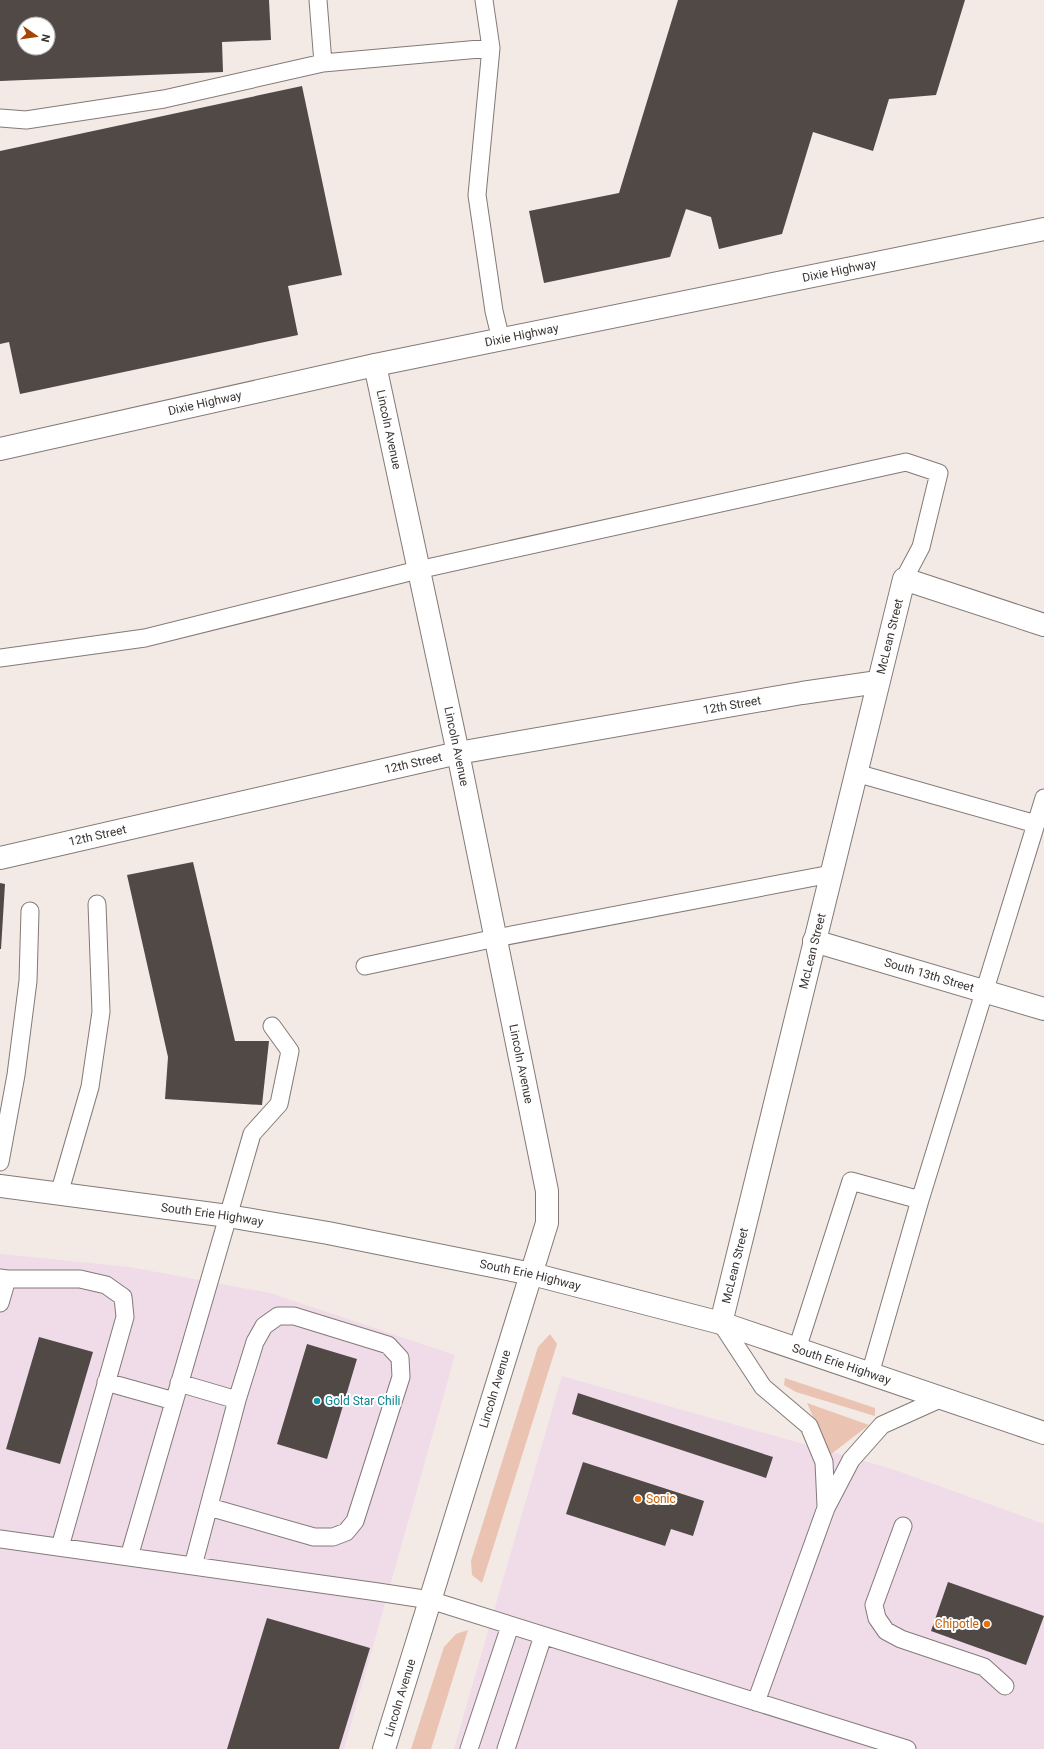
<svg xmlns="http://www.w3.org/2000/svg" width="1044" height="1749" viewBox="0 0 1044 1749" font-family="Roboto,sans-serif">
  <rect width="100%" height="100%" fill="#f3e9e5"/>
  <!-- commercial -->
  <path fill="#f0dbe9" d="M0 1254 129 1267 270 1293 455 1355 344 1749H0Z
    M562 1376 892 1469 1044 1524V1749H454Z"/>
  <!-- green -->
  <path fill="#eac3b2" d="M550 1334 557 1344 482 1583 472 1575 471 1561 538 1347Z
    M785 1378 875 1408V1416L796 1392 784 1385Z
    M807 1403 869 1425 830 1455Z
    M468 1630 431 1749H411L444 1647 456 1634Z"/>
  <!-- building -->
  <path fill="#514946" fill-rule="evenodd" d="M0 0H269L271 40 222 42 223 72 0 81ZM24 24H48V48H24Z
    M678 0H965L936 95 889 99 873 151 813 132 782 234 719 249 711 217 686 209 670 257 544 283 529 211 619 193Z
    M302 86 342 275 288 286 298 335 20 394 9 342 0 344V151Z
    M193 862 235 1041H269L262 1105 165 1099 168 1057 127 875Z
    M0 883 5 884 1 949H0Z
    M39 1337 93 1352 60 1464 6 1449Z
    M307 1344 357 1359 327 1459 277 1444Z
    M578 1393 773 1457 766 1478 572 1414Z
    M583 1462 704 1501 693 1536 671 1529 665 1546 566 1514Z
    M948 1582 1044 1616 1026 1665 931 1631Z
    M267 1618 370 1648 339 1749H227Z"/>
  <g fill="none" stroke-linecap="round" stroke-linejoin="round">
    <!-- lane casing -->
    <g stroke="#837a76" stroke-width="19">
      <path id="lane" d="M318 0 323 63 491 48
        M484 0 491 48 477 195 494 311 501 340
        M0 118 26 120 164 99 323 63
        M0 658 145 638 418 570 906 462 939 473 921 547 904 579
        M856 773 1036 824
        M365 966 496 938 831 874
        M0 1162 16 1075 28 981 30 911
        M59 1194 90 1087 101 1012 97 904
        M0 1278 7 1279 0 1303
        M7 1279H80L106 1285 123 1297 125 1317 60 1547
        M721 1323 763 1387 809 1426 824 1462 826 1506
        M797 1349 851 1181 920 1200
        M870 1374 920 1200 1044 798
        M106 1382 174 1401
        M179 1383 237 1400 193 1566
        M209 1507 314 1537H333L346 1532 355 1521 401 1377 400 1358 388 1345 294 1316H278L264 1326 255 1342 237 1400
        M903 1526 874 1605 877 1618 886 1631 901 1639 984 1667 1005 1686
        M0 1539 378 1592 430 1600 907 1749
        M129 1557 252 1134 279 1104 290 1051 272 1026
        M756 1702 826 1508 851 1460 882 1425 942 1398
        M469 1749 510 1626
        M506 1749 543 1636"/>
    </g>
    <!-- street casing -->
    <g stroke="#837a76" stroke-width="24">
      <g id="street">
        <path id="s1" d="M375 365 458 753 547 1191V1223L384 1749"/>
        <path id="s2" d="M0 858 458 753 802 693 878 682"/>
        <path id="s3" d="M814 941 1044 1009"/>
        <path id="s4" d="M721 1323 904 579 1044 625"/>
      </g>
    </g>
    <!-- secondary casing -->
    <g stroke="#837a76" stroke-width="24">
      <g id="secondary">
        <path id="s5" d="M0 449 375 365 1044 229"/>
      </g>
    </g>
    <!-- primary casing -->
    <g stroke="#837a76" stroke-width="24">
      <g id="primary">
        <path id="s6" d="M0 1186 228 1216 328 1233 532 1274 721 1323 1044 1433"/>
      </g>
    </g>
    <!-- lane -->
    <use href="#lane" stroke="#fff" stroke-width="17"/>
    <!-- street -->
    <use href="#street" stroke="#fff" stroke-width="22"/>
    <!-- secondary -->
    <use href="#secondary" stroke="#fff" stroke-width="22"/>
    <!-- primary -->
    <use href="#primary" stroke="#fff" stroke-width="22"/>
  </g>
  <!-- markers -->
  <circle fill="#0f9aa8" stroke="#fff" stroke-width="1.5" cx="317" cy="1401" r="4"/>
  <g fill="#e8710a" stroke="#fff" stroke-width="1.5">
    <circle cx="638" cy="1499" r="4"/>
    <circle cx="987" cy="1624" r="4"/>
  </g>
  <g text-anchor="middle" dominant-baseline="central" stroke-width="4" stroke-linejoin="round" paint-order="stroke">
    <!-- street labels -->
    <g font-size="12" fill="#3a3634" stroke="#fff">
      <text stroke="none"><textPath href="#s5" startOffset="858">Dixie Highway</textPath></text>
      <text stroke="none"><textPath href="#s5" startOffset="534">Dixie Highway</textPath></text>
      <text stroke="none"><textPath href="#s5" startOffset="210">Dixie Highway</textPath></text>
      <text stroke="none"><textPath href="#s1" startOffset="66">Lincoln Avenue</textPath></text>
      <text stroke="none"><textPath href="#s4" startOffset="707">McLean Street</textPath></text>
      <text stroke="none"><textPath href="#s2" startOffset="748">12th Street</textPath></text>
      <text stroke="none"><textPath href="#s1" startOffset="390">Lincoln Avenue</textPath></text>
      <text stroke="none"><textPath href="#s2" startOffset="424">12th Street</textPath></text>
      <text stroke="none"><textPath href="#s2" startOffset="100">12th Street</textPath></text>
      <text stroke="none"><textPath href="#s4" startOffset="383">McLean Street</textPath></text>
      <text stroke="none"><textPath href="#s3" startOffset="120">South 13th Street</textPath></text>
      <text stroke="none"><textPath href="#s1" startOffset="714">Lincoln Avenue</textPath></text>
      <text stroke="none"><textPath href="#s6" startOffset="214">South Erie Highway</textPath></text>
      <text stroke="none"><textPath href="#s4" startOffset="59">McLean Street</textPath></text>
      <text stroke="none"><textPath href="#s6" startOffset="538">South Erie Highway</textPath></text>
      <text stroke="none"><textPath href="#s6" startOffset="862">South Erie Highway</textPath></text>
      <text transform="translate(495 1389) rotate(-73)">Lincoln Avenue</text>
      <text transform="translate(400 1698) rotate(-73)">Lincoln Avenue</text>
    </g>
    <!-- culture labels -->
    <g font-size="12" fill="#0d838f" stroke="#fff" text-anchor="start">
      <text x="325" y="1401">Gold Star Chili</text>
    </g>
    <!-- food labels -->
    <g font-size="12" fill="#c56008" stroke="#fff" text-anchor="start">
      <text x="646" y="1499">Sonic</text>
      <text x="979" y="1624" text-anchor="end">Chipotle</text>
    </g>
  </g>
  <!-- north arrow -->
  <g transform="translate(36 36) rotate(103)"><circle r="19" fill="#ffffff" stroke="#b0afae"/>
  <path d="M0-3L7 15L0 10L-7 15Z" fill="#a54400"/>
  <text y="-6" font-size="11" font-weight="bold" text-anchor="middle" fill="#3a3634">N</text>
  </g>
</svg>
